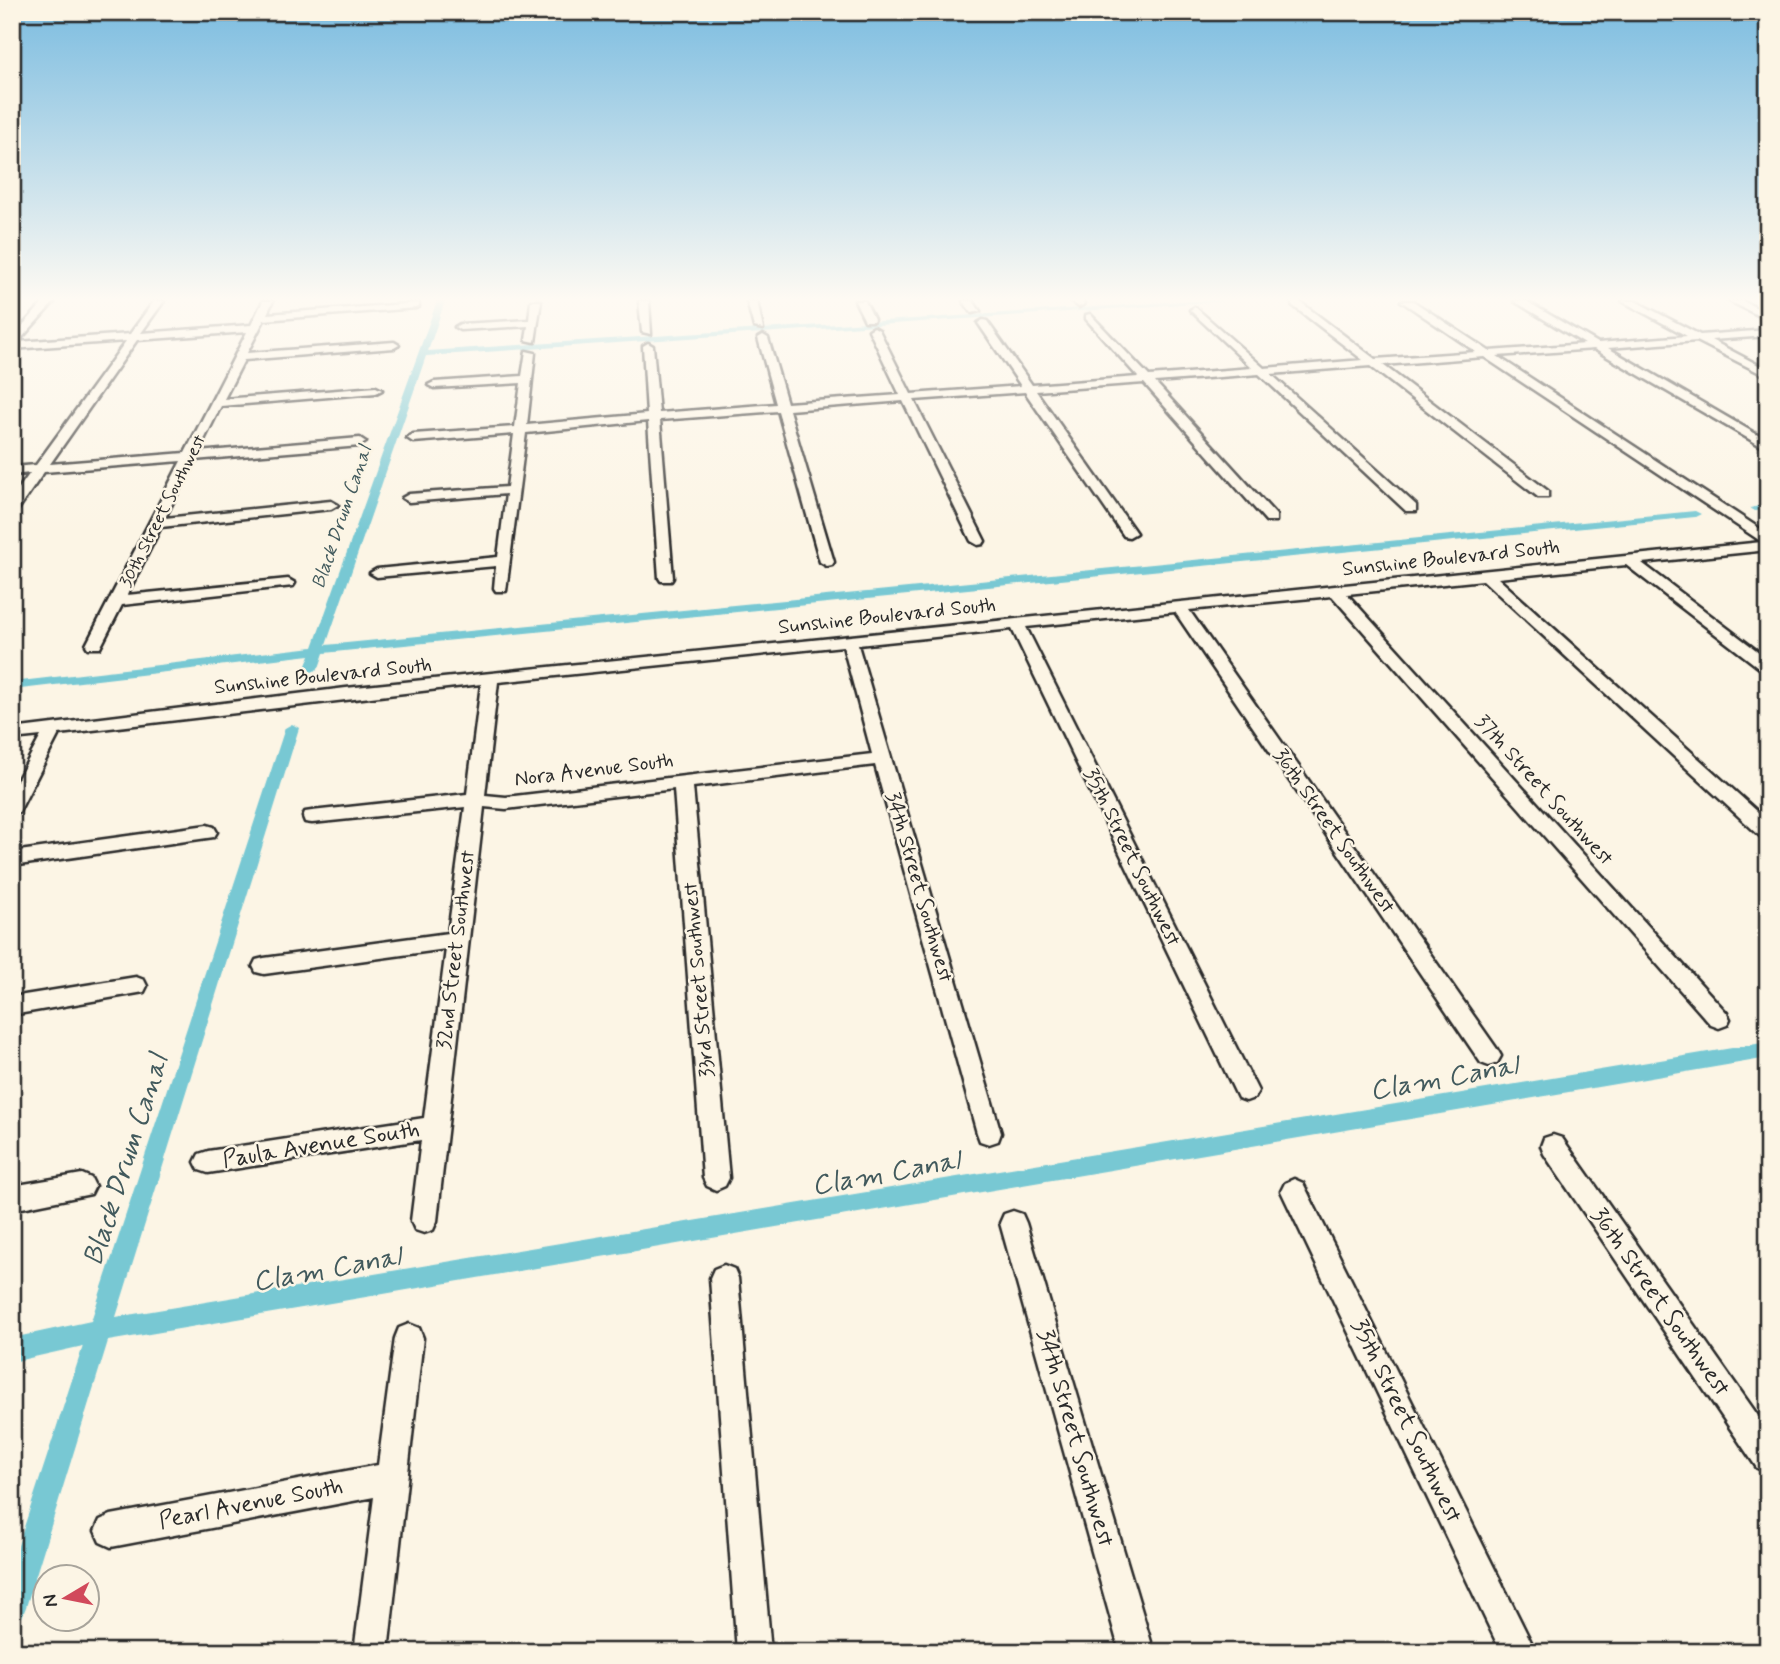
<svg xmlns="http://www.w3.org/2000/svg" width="1780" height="1664" viewBox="0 0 1780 1664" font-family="Mynerve,sans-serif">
  <rect width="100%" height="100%" fill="#fcf5e5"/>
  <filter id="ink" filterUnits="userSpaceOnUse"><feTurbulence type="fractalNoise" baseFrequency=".0143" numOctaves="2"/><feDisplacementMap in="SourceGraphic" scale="14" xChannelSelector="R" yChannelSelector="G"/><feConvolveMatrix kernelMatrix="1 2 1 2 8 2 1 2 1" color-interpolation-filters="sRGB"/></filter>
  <g filter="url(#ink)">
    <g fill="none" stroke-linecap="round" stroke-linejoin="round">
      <!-- canal -->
      <path fill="#78c8d3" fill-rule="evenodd" d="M437 301H445L428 351 1184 301H1227L426 356 326 645 1695 511 1701 514 1695 517 324 653 319 668 312 672 305 668 310 655 12 690V682L313 647Z
        M1768 504V510L1755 511 1750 508Z
        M292 724 299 728 116 1317 1768 1042V1058L108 1341 26 1607 22 1617 12 1621V1564L83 1346 12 1362V1338L91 1321 285 728Z"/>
      <!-- minor casing -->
      <g stroke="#2b2b2b" stroke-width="5">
        <path id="minor" d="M45 301H55L18 342 130 334 154 301H164L141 333 251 325 263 301H273L267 314 419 303V307L416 308 264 320 247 353 394 342 399 345 394 348 244 360 224 399 376 387 382 390 376 393 221 406 198 452 360 438 366 442 360 446 194 460 165 518 331 501 338 505 331 509 161 527 127 595 288 579 295 583 293 586 122 605 100 648H88L86 645 181 461 44 472 17 511 12 512V498L30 473 12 475V467L36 465 126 341 12 349V337ZM247 332 185 453 50 464 137 340Z
          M531 301H541L535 342 526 340 528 326 460 330 455 327 460 324 529 320Z
          M639 301H649L651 334 642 332Z
          M747 301H757L763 329 754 327Z
          M855 301H865L874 319 873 321H865Z
          M963 301H973L980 311 972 313Z
          M1071 301H1082L1084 304 1079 307Z
          M1291 301H1299L1375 359 1476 352 1401 301H1413L1489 351 1585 344 1514 301H1526L1598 343 1687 336 1622 301H1635L1700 335 1768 330V336L1711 340 1768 370V377L1697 341 1608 348 1768 441V450L1594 349 1497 356 1768 534V550L1642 563 1768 659V672L1762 670 1626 565 1498 578 1768 821V838L1761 837 1483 580 1347 594 1727 1013 1730 1019 1727 1025 1719 1028 1711 1025 1332 596 1189 610 1497 1049 1501 1056 1497 1063 1489 1066 1481 1063 1175 612 1026 627 1258 1091 1254 1098 1246 1101 1238 1098 1012 629 858 645 1001 1133 998 1141 989 1144 980 1141 977 1133 875 765 693 787 729 1178 725 1186 716 1190 707 1186 703 1178 674 789 506 809 484 807 437 1221 433 1230 424 1233 415 1230 411 1221 421 1140 208 1173 199 1170 195 1162 199 1154 208 1151 424 1118 446 949 264 974 256 972 253 966 256 960 264 958 448 933 465 807 312 823 305 822 303 817 305 812 312 811 467 794 481 684 59 734 21 808 19 812 12 814V790L41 736 12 739V729L346 688 1762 542 1484 357 1383 365 1548 491V497H1538L1370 366 1271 374 1416 505V511H1406L1259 374 1155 382 1276 515V521H1266L1144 383 1036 391 1136 533 1129 537 1124 536 1025 392 914 400 985 541 983 544 978 545 971 541 903 401 789 410 834 562 832 565 827 566 820 562 778 411 660 420 673 578 671 581H661L659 578 648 421 526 433 506 591H496L494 588 496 566 377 577 370 573 377 569 498 557 506 494 409 502 402 498 409 494 507 487 514 434 413 442 407 438 413 434 515 427 521 383 434 388 428 385 434 382 522 376 526 351 535 353 527 425 647 414 643 346 648 343 653 346 659 413 776 404 758 338 763 335 768 338 787 403 900 395 869 330 874 327 879 330 911 394 1021 386 978 323 983 320 987 321 1032 385 1138 377 1086 319V315L1090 314 1149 376 1252 368 1192 312 1190 310 1195 307 1264 368 1363 360 1292 305ZM843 646 872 754 506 797 485 795 498 682Z
          M1729 301H1742L1768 313V320Z
          M207 825 214 827 217 832 214 837 12 866V852Z
          M136 977 144 980 147 986 144 992 12 1015V997Z
          M1553 1135 1562 1138 1768 1430V1472L1757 1468 1544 1154 1541 1146 1544 1138Z
          M82 1174 91 1178 95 1186 91 1194 12 1210V1186Z
          M1294 1179 1303 1183 1536 1652H1501L1281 1191 1285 1183Z
          M1013 1211 1022 1214 1026 1223 1154 1652H1120L1000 1223 1004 1214Z
          M724 1265 734 1269 738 1278 771 1652H737L710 1278 714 1269Z
          M409 1324 419 1328 423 1338 388 1652H354L374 1497 111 1547 100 1542 95 1531 100 1520 111 1515 378 1465 395 1338 399 1328Z"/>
      </g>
      <!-- minor -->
      <use href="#minor" fill="#fcf5e5" fill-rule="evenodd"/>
    </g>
  </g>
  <!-- sky -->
  <linearGradient id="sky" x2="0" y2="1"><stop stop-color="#7bbce0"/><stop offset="0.56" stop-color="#fefaf3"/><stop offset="1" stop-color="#fefaf3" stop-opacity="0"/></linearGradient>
  <rect width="1780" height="534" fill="url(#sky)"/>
  <g text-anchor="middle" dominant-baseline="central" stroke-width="5" stroke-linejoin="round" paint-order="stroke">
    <!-- far-street labels -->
    <g font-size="18" fill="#2b2b2b" stroke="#fcf5e5">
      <text transform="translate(163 511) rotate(-63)">30th Street Southwest</text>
    </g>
    <!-- far-water labels -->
    <g font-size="19" font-style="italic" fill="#425a5d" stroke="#fcf5e5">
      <text transform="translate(342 517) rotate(-71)">Black Drum Canal</text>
    </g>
    <!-- street labels -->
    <g font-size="21" fill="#2b2b2b" stroke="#fcf5e5">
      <text transform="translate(1451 558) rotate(-6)">Sunshine Boulevard South</text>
      <text transform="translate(887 616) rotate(-6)">Sunshine Boulevard South</text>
      <text transform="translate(323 676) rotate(-6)">Sunshine Boulevard South</text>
      <text transform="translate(594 770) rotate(-7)">Nora Avenue South</text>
      <text transform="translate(1544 790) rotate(48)">37th Street Southwest</text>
      <text transform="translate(1334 831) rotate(55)">36th Street Southwest</text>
      <text transform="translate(1132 857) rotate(64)">35th Street Southwest</text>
      <text transform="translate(919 887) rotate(74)">34th Street Southwest</text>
      <text transform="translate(456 950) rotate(-83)">32nd Street Southwest</text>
      <text transform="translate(699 980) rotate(-95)">33rd Street Southwest</text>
    </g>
    <!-- near-street labels -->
    <g font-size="24" fill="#2b2b2b" stroke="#fcf5e5">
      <text transform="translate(321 1145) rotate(-9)">Paula Avenue South</text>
      <text transform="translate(1660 1302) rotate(55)">36th Street Southwest</text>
      <text transform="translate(1406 1421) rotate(64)">35th Street Southwest</text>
      <text transform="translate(1075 1438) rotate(74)">34th Street Southwest</text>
      <text transform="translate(251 1504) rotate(-11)">Pearl Avenue South</text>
    </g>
    <!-- near-water labels -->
    <g font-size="28" font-style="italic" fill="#425a5d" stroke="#fcf5e5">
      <text transform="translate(1444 1079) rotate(-10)">Clam Canal</text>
      <text transform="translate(127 1160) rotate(-72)">Black Drum Canal</text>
      <text transform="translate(886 1174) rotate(-10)">Clam Canal</text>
      <text transform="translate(327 1270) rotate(-10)">Clam Canal</text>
    </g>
  </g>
  <!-- margin -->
  <rect width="1780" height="1664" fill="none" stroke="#fcf5e5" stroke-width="42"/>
  <rect x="21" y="21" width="1738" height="1622" fill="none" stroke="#2b2b2b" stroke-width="2.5" filter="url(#ink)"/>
  <!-- north arrow -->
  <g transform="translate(66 1598) rotate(260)"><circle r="33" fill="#fcf5e5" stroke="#a8a49b" stroke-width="2"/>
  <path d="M0-5L12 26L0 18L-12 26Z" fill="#d1495b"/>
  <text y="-10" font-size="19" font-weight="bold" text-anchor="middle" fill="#2b2b2b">N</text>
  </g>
</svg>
